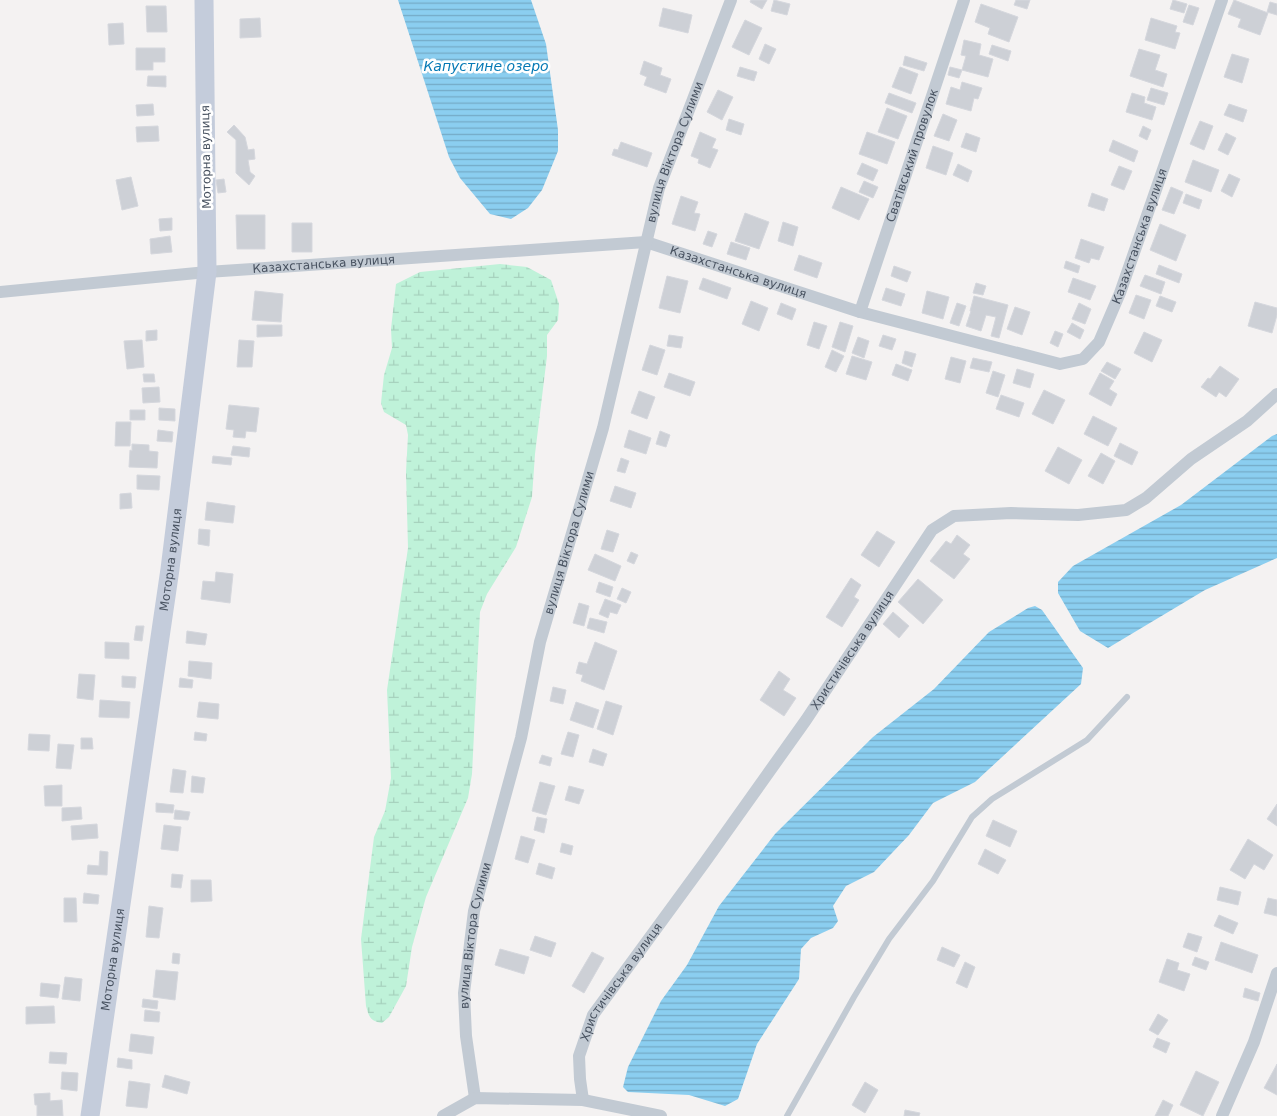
<svg xmlns="http://www.w3.org/2000/svg" width="1277" height="1116" viewBox="0 0 1277 1116" font-family="'DejaVu Sans',sans-serif">
  <defs>
    <pattern id="wetland-marsh" width="20" height="14" patternUnits="userSpaceOnUse" patternTransform="scale(1.25)"><rect width="20" height="14" fill="#bff2d9"/><path d="M1 5h8M5 5V1M11 12h8M15 12V8" fill="none" stroke="#a6d1bd"/></pattern>
    <pattern id="water-rules" width="6" height="5" patternUnits="userSpaceOnUse" patternTransform="scale(1.25)"><rect width="6" height="5" fill="#8bcef0"/><path d="M0 2.5h6" fill="none" stroke="#74aac6"/></pattern>
  </defs>
  <rect width="100%" height="100%" fill="#f4f2f2"/>
  <!-- wetland -->
  <path fill="url(#wetland-marsh)" d="M500 264 527 267 551 280 559 304 558 320 547 335V356L535 454 532 497 516 547 487 594 480 612 472 774 468 798 426 897 412 947 406 986 389 1017 382 1023C370 1021 369 1017 366 1006L361 939 374 837 385 811 391 778 387 690 408 548 406 472 408 435 406 425 384 412 381 403 384 375 392 348 391 329 396 284 420 272Z"/>
  <!-- water -->
  <path fill="url(#water-rules)" d="M398 0H531L546 44 558 130V151L542 190 528 208 511 219 490 214 460 178 449 157Z
    M1277 434V558L1205 590 1108 648 1080 631 1058 593V582L1073 566 1181 505 1272 436Z
    M1035 606 1042 610 1083 668 1081 684 975 782 933 803 909 835 874 872 846 886 833 906 838 921 833 928 811 938 801 949 799 979 757 1044 738 1099 725 1106 689 1095 628 1092 623 1087 628 1067 661 1001 687 965 719 906 775 834 873 737 934 689 989 632 1028 608Z"/>
  <!-- building -->
  <path fill="#cdd0d6" stroke="#d5d7dd" d="M751 0H767L762 9 750 2Z
    M774 0 790 4 787 15 771 11Z
    M1016 0H1030L1027 9 1014 5Z
    M1173 0 1187 4 1184 13 1170 9Z
    M1234 0 1268 13 1260 35 1238 27 1241 19 1228 14Z
    M1270 2 1277 4V15L1267 12Z
    M981 4 1018 17 1009 42 988 34 990 28 975 22Z
    M1189 5 1199 8 1193 25 1183 22Z
    M146 6H166L167 32H147Z
    M663 8 692 15 688 33 659 26Z
    M260 18 261 37 240 38V19Z
    M1151 18 1177 26 1175 32 1180 33 1175 49 1145 40Z
    M745 20 762 28 749 55 732 47Z
    M123 23 124 44 109 45 108 24Z
    M964 40 981 44 979 55 993 59 988 77 962 70 966 56 961 55Z
    M765 44 776 49 769 64 759 59Z
    M992 45 1011 51 1008 61 989 54Z
    M136 48H165V62H153V70H136Z
    M1139 49 1160 55 1155 70 1167 74 1163 87 1130 76Z
    M1232 54 1249 59 1242 83 1224 77Z
    M905 56 927 63 924 71 903 65Z
    M644 61 662 68 660 75 671 79 666 93 644 85 647 77 640 74Z
    M740 67 757 72 754 81 737 76Z
    M900 67 918 74 911 94 892 87Z
    M950 67 962 70 959 78 948 75Z
    M148 76H166V87L147 86Z
    M962 82 982 88 978 99 974 98 971 111 946 104 951 87 960 90Z
    M1151 88 1168 93 1164 105 1147 100Z
    M718 90 733 97 722 120 707 112Z
    M889 93 916 103 912 113 885 103Z
    M1132 93 1145 97 1144 103 1156 107 1152 120 1126 112Z
    M153 104 154 115 137 116 136 105Z
    M1229 104 1247 110 1243 122 1224 115Z
    M887 108 907 116 898 139 878 132Z
    M943 114 957 120 949 141 934 136Z
    M729 119 744 124 741 135 726 130Z
    M1200 121 1213 126 1204 150 1190 144Z
    M234 125 245 137 248 150 254 149 255 159 248 160 250 172 255 176 249 185 236 173V140L227 132Z
    M158 126 159 141 137 142 136 127Z
    M1143 126 1151 130 1147 140 1139 136Z
    M700 132 716 139 712 148 718 150 710 168 698 163 699 159 691 156Z
    M867 132 895 142 887 164 859 154Z
    M966 133 980 138 976 152 961 147Z
    M1226 133 1236 138 1228 155 1218 150Z
    M1113 140 1138 151 1134 162 1109 151Z
    M621 142 652 153 647 167 612 155 614 149 618 150Z
    M933 146 953 153 946 175 926 168Z
    M1193 160 1219 170 1211 192 1185 182Z
    M862 163 878 170 873 181 857 174Z
    M958 164 972 171 968 182 953 175Z
    M1119 166 1132 171 1124 190 1111 185Z
    M1229 174 1240 179 1232 197 1221 191Z
    M131 177 138 206 122 210 116 180Z
    M224 179 226 192 218 193 216 180Z
    M864 181 878 187 873 198 859 192Z
    M841 187 869 199 859 220 832 208Z
    M1171 187 1183 192 1174 214 1162 210Z
    M1092 193 1108 199 1104 211 1088 206Z
    M1186 194 1202 200 1199 209 1183 203Z
    M681 196 698 202 694 213 700 214 695 231 672 224Z
    M745 213 769 222 759 249 735 241Z
    M236 215H265V249H237Z
    M172 218V230L160 231 159 219Z
    M783 222 798 227 793 246 778 241Z
    M292 223H312V252H292Z
    M1160 224 1186 235 1176 261 1150 250Z
    M708 231 717 234 712 247 703 244Z
    M170 236 172 252 151 254 150 239Z
    M1081 239 1104 247 1099 260 1091 258 1089 263 1075 258Z
    M731 242 750 248 746 260 727 254Z
    M799 255 822 263 817 278 794 270Z
    M1066 261 1080 266 1078 273 1064 268Z
    M1159 265 1182 274 1179 283 1156 274Z
    M894 266 911 272 907 282 891 276Z
    M1145 275 1165 282 1161 294 1140 286Z
    M667 276 688 281 680 313 659 308Z
    M703 278 731 288 727 299 699 289Z
    M1073 278 1096 286 1090 300 1068 292Z
    M976 283 986 286 983 295 973 293Z
    M886 288 905 294 901 306 882 300Z
    M255 291 283 294 281 322 252 320Z
    M927 291 949 297 943 319 922 313Z
    M1136 295 1151 300 1144 319 1129 313Z
    M974 296 1008 305 999 338 991 336 996 317 986 315 981 331 966 326 971 311H970Z
    M1160 296 1176 302 1172 312 1156 306Z
    M751 301 768 308 759 331 742 324Z
    M1255 302 1277 308V315L1272 333 1248 326Z
    M781 303 796 309 792 320 777 314Z
    M957 303 966 306 959 326 950 323Z
    M1079 303 1091 309 1085 324 1072 319Z
    M1015 307 1030 312 1022 335 1007 329Z
    M814 322 827 326 819 349 807 345Z
    M840 322 853 326 845 352 832 347Z
    M1072 323 1084 330 1080 339 1067 332Z
    M257 325H282V336L257 337Z
    M157 330V340L146 341V331Z
    M1055 331 1063 334 1058 347 1050 343Z
    M1144 332 1162 340 1152 362 1134 353Z
    M669 335 683 337 681 348 667 346Z
    M883 335 896 339 892 350 879 346Z
    M858 337 869 341 864 358 852 353Z
    M142 340 144 367 127 369 124 341Z
    M239 340 254 341 252 367H237Z
    M650 345 665 350 657 375 642 370Z
    M832 350 844 356 836 372 825 367Z
    M905 351 916 354 912 367 902 363Z
    M852 356 872 362 866 380 846 374Z
    M951 357 966 361 960 383 945 379Z
    M973 358 992 362 989 372 970 368Z
    M1107 362 1121 369 1115 379 1101 371Z
    M896 364 912 370 908 381 892 375Z
    M1220 366 1239 379 1226 397 1219 392 1216 397 1201 387 1208 378 1210 379Z
    M1017 369 1034 374 1030 388 1013 383Z
    M993 371 1005 375 998 397 986 393Z
    M669 373 695 382 690 396 664 387Z
    M1100 373 1114 381 1109 389 1117 394 1111 406 1089 394Z
    M143 374H154L155 382H144Z
    M159 387 160 402 143 403 142 388Z
    M1044 390 1065 400 1053 424 1032 414Z
    M639 391 655 397 647 419 631 413Z
    M1001 395 1024 403 1019 417 996 409Z
    M229 405 259 408 256 432 246 431 245 438 233 437 234 430 226 429Z
    M159 408 175 409V421L159 420Z
    M130 410H145V420H130Z
    M1093 416 1117 428 1108 446 1084 434Z
    M116 422H131L130 446H115Z
    M158 430 173 432 172 442 157 441Z
    M629 430 651 438 646 454 624 447Z
    M660 431 670 435 666 447 656 444Z
    M1120 443 1138 452 1132 465 1114 456Z
    M132 444 149 445V451L158 452 157 468 129 467 130 450 132 451Z
    M233 446 250 448 249 457 231 455Z
    M1058 447 1082 460 1069 484 1045 471Z
    M1101 453 1115 461 1103 484 1088 476Z
    M213 456 232 458 231 465 212 463Z
    M621 458 629 461 625 473 617 471Z
    M137 475 160 476 159 490 137 489Z
    M615 486 636 493 631 508 610 501Z
    M131 493 132 508 120 509V494Z
    M207 502 235 506 233 523 205 520Z
    M199 529 210 530 209 546 198 544Z
    M607 530 619 534 613 552 601 549Z
    M877 531 895 542 879 567 861 555Z
    M957 535 970 545 963 554 970 559 954 579 930 561 946 541 951 544Z
    M631 552 638 555 634 564 627 561Z
    M595 554 621 566 615 581 588 570Z
    M216 572 233 574 230 603 201 599 203 581 215 582Z
    M851 578 861 585 854 597 859 600 842 627 826 617Z
    M918 579 943 600 923 624 898 602Z
    M599 582 613 587 610 597 596 592Z
    M622 588 631 592 626 603 617 599Z
    M605 599 621 605 617 614 610 612 608 618 599 614Z
    M579 603 589 606 584 626 573 623Z
    M893 612 909 626 899 638 883 624Z
    M590 618 607 622 604 633 587 628Z
    M136 626H144L142 641 134 640Z
    M187 631 207 634 205 645 186 643Z
    M105 642 129 643V659L105 658Z
    M595 642 617 651 604 690 581 681 583 675 576 673 579 662 587 664Z
    M189 661 212 663 211 679 188 676Z
    M779 671 790 679 783 690 796 698 784 716 760 700Z
    M79 674 95 675 93 700 77 698Z
    M122 676 136 677 135 688 122 687Z
    M180 678 193 680 192 688 179 687Z
    M553 687 566 690 563 704 550 701Z
    M100 700 130 702 129 718 99 717Z
    M606 701 622 706 613 735 597 729Z
    M199 702 219 704 218 719 197 717Z
    M576 702 599 710 593 728 570 720Z
    M195 732 207 734 206 741 194 740Z
    M568 732 579 735 573 757 561 754Z
    M29 734 50 735 49 751 28 750Z
    M81 738H92L93 749H81Z
    M58 744 74 745 71 769 56 768Z
    M593 749 607 754 603 766 589 762Z
    M542 755 552 758 550 766 539 763Z
    M173 769 186 771 183 793 170 792Z
    M192 776 205 778 203 793 191 792Z
    M540 782 555 786 546 815 532 811Z
    M62 785V806H45L44 786Z
    M569 786 584 790 579 804 565 800Z
    M156 803 174 805 173 813 156 812Z
    M1277 804V826L1267 819Z
    M81 807 82 819 62 821V808Z
    M175 810 190 812 188 820 174 819Z
    M537 817 547 819 544 833 534 830Z
    M993 820 1017 831 1010 847 986 836Z
    M97 824 98 838 72 840 71 826Z
    M164 825 181 827 178 851 161 849Z
    M521 836 535 840 528 863 515 859Z
    M1248 839 1273 855 1264 870 1254 864 1245 879 1230 870Z
    M562 843 573 846 571 855 560 852Z
    M985 849 1006 860 998 874 978 864Z
    M100 851 108 852 107 875 87 874 88 865 99 866Z
    M539 863 555 868 552 879 536 874Z
    M172 874 183 875 181 888 171 887Z
    M191 880H211L212 901 191 902Z
    M1220 887 1241 892 1238 905 1217 900Z
    M84 893 99 895 98 904 83 903Z
    M64 898H76L77 922H64Z
    M1268 898 1277 900V916L1264 913Z
    M149 906 163 908 159 938 146 937Z
    M1219 915 1238 923 1233 934 1214 926Z
    M1188 933 1202 937 1197 952 1183 947Z
    M535 936 556 943 551 957 530 950Z
    M1221 942 1258 955 1252 973 1215 960Z
    M942 947 960 955 954 967 937 960Z
    M500 949 529 957 524 974 495 965Z
    M592 952 604 958 584 993 572 986Z
    M173 953 180 954 179 964 172 963Z
    M1195 957 1209 962 1206 970 1192 965Z
    M1167 959 1179 963 1177 970 1190 974 1184 991 1159 982Z
    M965 962 975 967 967 988 956 983Z
    M156 970 178 972 175 1000 153 997Z
    M65 977 82 979 80 1001 62 999Z
    M41 983 60 985 58 998 40 996Z
    M1245 988 1260 993 1258 1001 1243 997Z
    M143 999 158 1001 157 1009 142 1007Z
    M54 1006 55 1023 26 1024V1007Z
    M145 1010 160 1012 159 1022 144 1021Z
    M1158 1014 1168 1020 1158 1035 1149 1030Z
    M131 1034 154 1037 152 1054 129 1051Z
    M1157 1038 1170 1043 1166 1053 1153 1047Z
    M50 1052 67 1053 66 1064 49 1063Z
    M118 1058 132 1060V1069L117 1067Z
    M1277 1064V1095L1264 1088Z
    M1196 1071 1219 1082 1203 1116 1180 1105Z
    M62 1072 78 1073 77 1091 61 1089Z
    M165 1075 190 1082 187 1094 162 1087Z
    M129 1081 150 1084 147 1108 126 1106Z
    M865 1082 878 1090 865 1113 852 1105Z
    M50 1093V1101L62 1100 63 1116H37V1105H35L34 1094Z
    M1163 1100 1173 1105 1168 1116H1155Z
    M905 1110 920 1113 919 1116H904Z"/>
  <g fill="none" stroke-linecap="round" stroke-linejoin="round">
    <!-- lane -->
    <path stroke="#c2cad3" stroke-width="6" d="M787 1116 854 997 889 939 933 881 972 817 992 799 1087 740 1127 697"/>
    <!-- street -->
    <g stroke="#c2cad3" stroke-width="12">
      <path id="s1" d="M0 292 207 272 646 242 860 312 1060 364 1083 359 1099 342 1120 293 1222 0"/>
      <path id="s2" d="M860 312 964 0"/>
      <path id="s3" d="M475 1098 466 1036 464 993 474 911 521 738 540 642 603 428 659 188 731 0"/>
      <path id="s4" d="M583 1100 580 1079 579 1056 593 1015 705 862 806 720 932 530 954 516 1011 513 1078 515 1126 510 1146 498 1191 459 1247 421 1277 394"/>
      <path d="M443 1116 475 1098 583 1100 661 1116"/>
      <path d="M1222 1116 1254 1042 1277 973"/>
    </g>
    <!-- secondary -->
    <path stroke="#c4ccdb" stroke-width="19" id="s5" d="M90 1116 170 569 207 272 204 0"/>
  </g>
  <g text-anchor="middle" dominant-baseline="central" stroke-width="5" stroke-linejoin="round" paint-order="stroke">
    <!-- street labels -->
    <g font-size="12" fill="#485260" stroke="#fff">
      <text stroke="none"><textPath href="#s3" startOffset="974">вулиця Віктора Сулими</textPath></text>
      <text stroke="none"><textPath href="#s2" startOffset="165">Сватівський провулок</textPath></text>
      <text transform="translate(206 157) rotate(-91)">Моторна вулиця</text>
      <text stroke="none"><textPath href="#s1" startOffset="1240">Казахстанська вулиця</textPath></text>
      <text stroke="none"><textPath href="#s1" startOffset="325">Казахстанська вулиця</textPath></text>
      <text stroke="none"><textPath href="#s1" startOffset="745">Казахстанська вулиця</textPath></text>
      <text stroke="none"><textPath href="#s3" startOffset="569">вулиця Віктора Сулими</textPath></text>
      <text stroke="none"><textPath href="#s5" startOffset="562">Моторна вулиця</textPath></text>
      <text stroke="none"><textPath href="#s4" startOffset="535">Христичівська вулиця</textPath></text>
      <text stroke="none"><textPath href="#s3" startOffset="164">вулиця Віктора Сулими</textPath></text>
      <text stroke="none"><textPath href="#s5" startOffset="158">Моторна вулиця</textPath></text>
      <text stroke="none"><textPath href="#s4" startOffset="130">Христичівська вулиця</textPath></text>
    </g>
    <!-- water labels -->
    <g font-size="14" font-style="italic" fill="#067ab5" stroke="#fff">
      <text x="486" y="66">Капустине озеро</text>
    </g>
  </g>
</svg>
